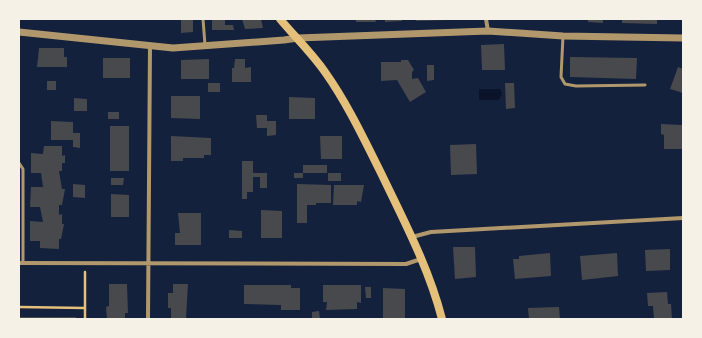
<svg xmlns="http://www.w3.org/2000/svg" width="702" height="338" viewBox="0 0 702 338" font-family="'Varela Round',sans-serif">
  <rect width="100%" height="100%" fill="#14213d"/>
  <!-- water -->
  <path fill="#0b132b" d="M479 89H500L502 94 499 100H479Z"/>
  <!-- building -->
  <path fill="#48494c" d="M181 19H193V32L181 33Z
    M212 19H225V25H233L234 30H212Z
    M242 19H261L263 28 245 29Z
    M356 19H375L376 22H356Z
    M385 19H402V21L385 22Z
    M416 19H449V20L416 21Z
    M588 19H603V23L588 22Z
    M622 19H657V24L622 23Z
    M504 44 505 70H482L481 45Z
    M39 48H64V57H67V67H37Z
    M570 57 637 58 636 79 570 77Z
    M103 58H130V78H103Z
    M209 59V79H181V60Z
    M235 59H245V68L251 67V82H232V68H234Z
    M401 60H408L414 70 412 72V79L418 78 426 92 410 102 397 80 381 81V62H401Z
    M427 65H434V80L427 81Z
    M678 67 683 69V93L670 89Z
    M47 81H56V90H47Z
    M208 83H220V92H208Z
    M505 83H514L515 108 506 109Z
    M171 96H200V119L171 118Z
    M289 97 315 98V119H289Z
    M74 98 87 99V111H74Z
    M108 112H119V119H108Z
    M256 115H267V121H276V135L267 136V128H257Z
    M51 121 73 122V133H80V148L73 147V140H51Z
    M661 124 682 125V149H664V135L661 134Z
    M110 126H129V171H110Z
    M171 136 211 138V155H204V158H183V161H171Z
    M320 136H342V159H321Z
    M476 144 477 174 451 175 450 145Z
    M44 146H62V156L65 155V163H62V171H59L62 189H65L62 205H59V215L62 214V224H64L61 239H59V249L40 248V241H30V221L43 222 40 207H30L31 187H43L41 173H31V153L43 154Z
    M242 161H253V173H267V188H260V177H253V192H247V199H242Z
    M303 165H327V173H303Z
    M294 173H303V178H294Z
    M328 173H341V181H328Z
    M111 178H124L123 185H111Z
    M73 184 85 185V198L73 197Z
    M297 184 331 185V203H316V205H307V223H297Z
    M334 185H364L361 202 357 201V205H333Z
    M111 194 129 195V217H111Z
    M261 210 282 211V238H261Z
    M178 213H201V245H175V233H180Z
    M229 230 242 231V238H229Z
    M453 247H475L476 277 455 279Z
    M670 249V270L646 271 645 250Z
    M550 253 551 276 515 279 513 259H519V256Z
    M617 253 618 276 582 280 580 256Z
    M109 284H127L128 313H125V319H107L106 307 109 306Z
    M173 284H188L186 318H171V308H168V293H173Z
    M244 285H291V288H300V310H281V305L244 304Z
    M323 285H361V303L357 302V309L326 310 327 302H323Z
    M365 287H371V298H366Z
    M383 288 405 289V319H383Z
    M667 292 668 304H671L672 319H654L653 306H648L647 293Z
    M559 307 560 319H529L528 308Z
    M319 311 320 319H312V312Z
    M19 317H76V319H19Z"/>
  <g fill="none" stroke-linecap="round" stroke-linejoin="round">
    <!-- path -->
    <path stroke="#e5c07b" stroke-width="2.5" d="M19 307 85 308
      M85 319V272"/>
    <!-- service -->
    <path stroke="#b1986c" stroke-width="3" d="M203 19 205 45
      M563 36 561 77 565 84 576 86 645 85
      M19 163 23 169V263"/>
    <!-- minor -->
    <path stroke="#b1986c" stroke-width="4" d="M486 19 488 31
      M412 237 431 232 683 218
      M19 263 406 264 421 259
      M148 319 150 46"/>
    <!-- tertiary -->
    <path stroke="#b1986c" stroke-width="7" d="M19 32 173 48 284 40 298 38 488 31 563 36 683 38"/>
    <!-- secondary -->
    <path stroke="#e5c07b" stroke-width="8" d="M280 19C295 37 311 52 325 72 347 103 364 139 381 173 404 221 429 268 442 319"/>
  </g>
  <!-- border -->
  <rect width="702" height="338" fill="none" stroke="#f6f1e7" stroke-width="40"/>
</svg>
